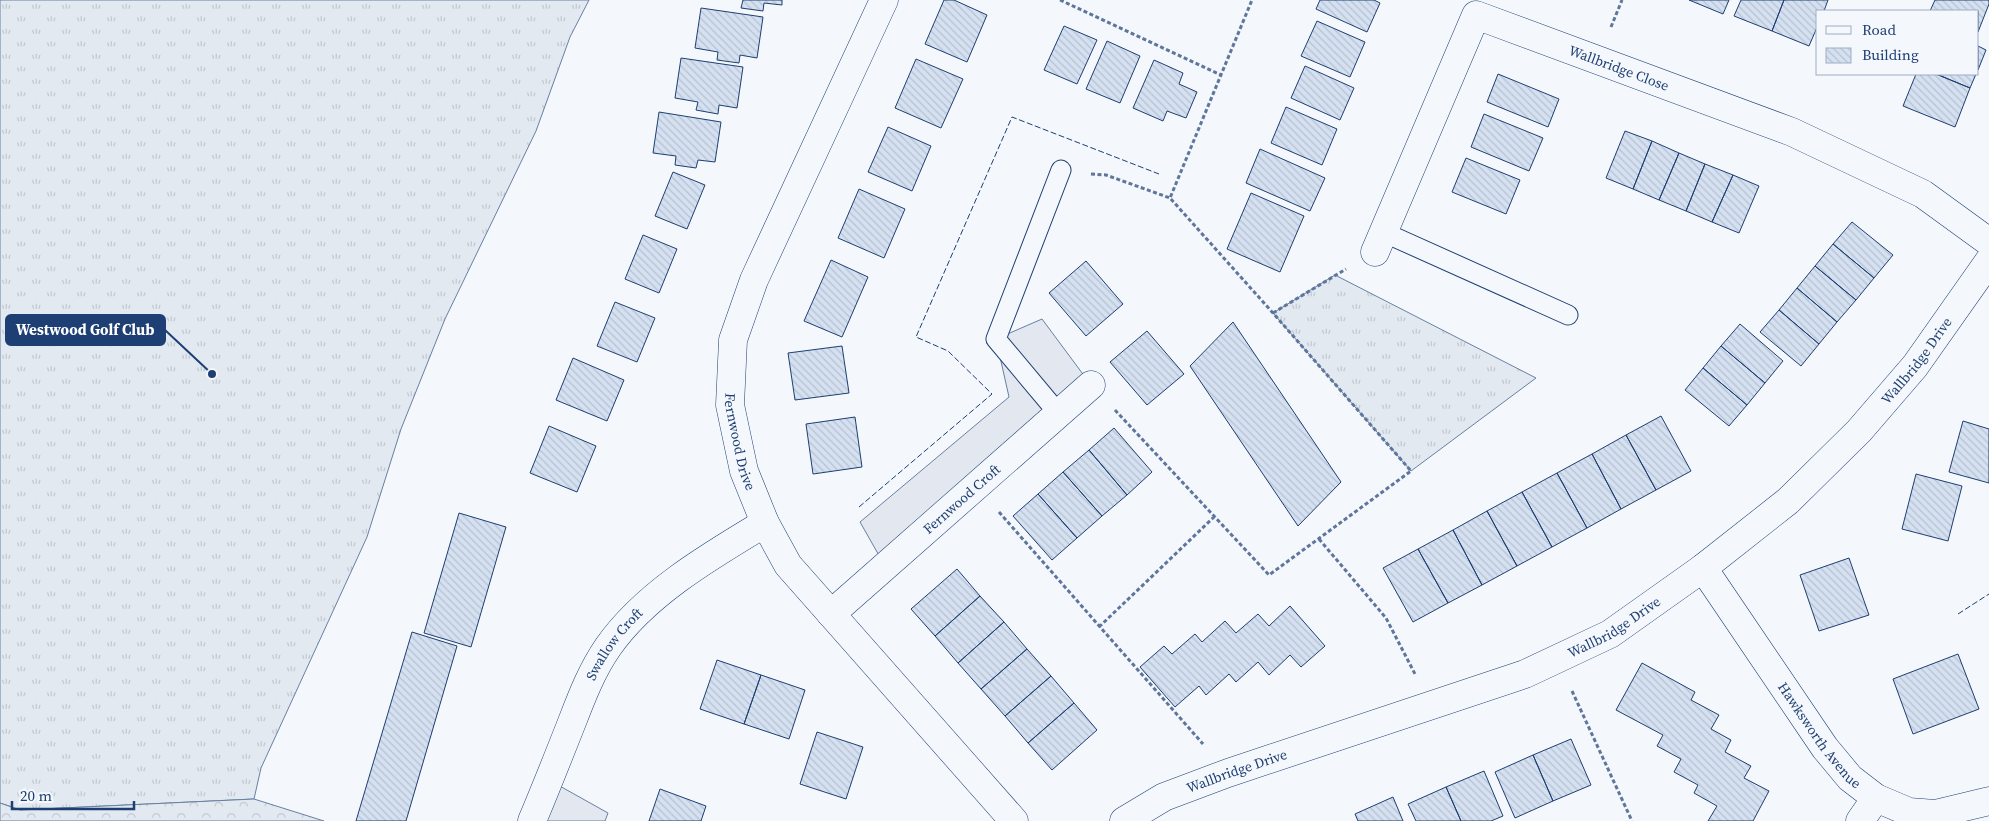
<svg xmlns="http://www.w3.org/2000/svg" width="1989" height="821" viewBox="0 0 1989 821" font-family="'Source Serif 4',serif">
  <defs>
    <pattern id="grass-tufts" width="24" height="20" patternUnits="userSpaceOnUse" patternTransform="scale(1.25)"><rect width="24" height="20" fill="#e3e9f0"/><path d="M3 7l-1-3M5 7V3M7 7l1-3M15 17l-1-3M17 17v-4M19 17l1-3" fill="none" stroke="#c2c9d1"/></pattern>
    <pattern id="forest-crowns" width="20" height="18" patternUnits="userSpaceOnUse" patternTransform="scale(1.25)"><rect width="20" height="18" fill="#e3e9f0"/><path d="M2 6a3 3 0 1 1 6 0M12 15a3 3 0 1 1 6 0" fill="none" stroke="#c2c9d1"/></pattern>
    <pattern id="building-back-hatch" width="6" height="6" patternUnits="userSpaceOnUse" patternTransform="scale(1.25)"><rect width="6" height="6" fill="#d5e0f0"/><path d="M-1 5l2 2M0 0l6 6M5-1l2 2" fill="none" stroke="#b6c1d1"/></pattern>
  </defs>
  <rect width="100%" height="100%" fill="#f4f7fb"/>
  <!-- grass -->
  <path fill="url(#grass-tufts)" stroke="#687fa3" d="M0 0H589L570 37 536 131 445 319 401 429 367 537 261 768 254 799 20 810 0 803Z
    M1335 275 1536 378 1411 471 1273 313Z"/>
  <!-- forest -->
  <path fill="url(#forest-crowns)" stroke="#687fa3" d="M254 799 324 821H0V803L20 810Z"/>
  <!-- parking -->
  <path fill="#e3e8f0" stroke="#687fa3" d="M1042 319 1091 385 885 566 860 522 1009 397 996 339Z
    M549 780 608 813 605 821H532Z"/>
  <!-- building -->
  <path fill="url(#building-back-hatch)" stroke="#1d3f73" d="M743 0H782V5L764 3 763 11 741 8Z
    M944 0H954L987 15 967 62 925 44Z
    M1320 0H1374L1380 3 1367 32 1316 9Z
    M1689 0H1729L1723 14Z
    M1741 0H1784L1772 31 1734 16Z
    M1784 0H1828L1824 11H1818V25L1809 46 1772 31Z
    M1935 0H1989V4L1978 32V11H1930Z
    M701 8 763 17 757 58 740 55 739 63 717 60 718 52 695 48Z
    M1317 21 1365 42 1350 77 1301 56Z
    M1064 26 1097 40 1077 84 1044 70Z
    M1107 41 1140 56 1120 103 1086 89Z
    M1978 46 1986 50 1978 70Z
    M681 58 743 67 737 108 719 105 718 114 696 110 698 102 675 98Z
    M916 59 963 79 941 128 895 108Z
    M1154 60 1183 73 1179 84 1197 92 1186 118 1167 111 1163 121 1133 108Z
    M1305 66 1354 88 1340 120 1291 98Z
    M1498 74 1559 99 1548 127 1487 102Z
    M1916 74H1936L1970 88 1955 127 1903 106Z
    M1936 74H1976L1970 88Z
    M1286 107 1337 129 1322 165 1271 143Z
    M659 112 721 122 715 162 698 160 696 168 675 165 676 156 653 153Z
    M1484 114 1543 138 1529 171 1471 147Z
    M888 127 931 146 912 191 868 172Z
    M1625 131 1652 141 1633 189 1606 178Z
    M1652 141 1679 153 1659 200 1633 189Z
    M1260 149 1325 178 1310 211 1246 183Z
    M1679 153 1705 164 1686 211 1659 200Z
    M1466 158 1520 180 1506 214 1452 192Z
    M1705 164 1733 175 1712 222 1686 211Z
    M673 172 705 185 687 229 655 216Z
    M1733 175 1759 186 1739 233 1712 222Z
    M859 189 905 209 884 258 838 238Z
    M1251 193 1304 216 1280 272 1227 249Z
    M1852 222 1893 255 1874 278 1833 244Z
    M643 235 677 249 659 293 625 279Z
    M1833 244 1874 278 1856 300 1815 266Z
    M831 260 868 277 842 337 804 321Z
    M1086 261 1123 304 1086 336 1049 293Z
    M1815 266 1856 300 1837 322 1797 288Z
    M1797 288 1837 322 1819 344 1779 310Z
    M615 302 655 318 637 362 597 346Z
    M1779 310 1819 344 1801 366 1760 332Z
    M1233 322 1341 482 1298 526 1190 366Z
    M1740 324 1783 361 1765 383 1721 346Z
    M1147 331 1184 374 1147 405 1110 362Z
    M842 346 849 393 795 400 788 353Z
    M1721 346 1765 383 1747 405 1703 368Z
    M573 358 624 380 607 421 556 400Z
    M1703 368 1747 405 1729 426 1685 390Z
    M1661 416 1691 471 1656 490 1626 435Z
    M855 417 862 467 813 474 806 424Z
    M1963 421 1989 429V483L1949 472Z
    M549 426 596 446 577 492 530 473Z
    M1114 428 1152 472 1127 495 1089 450Z
    M1626 435 1656 490 1621 509 1592 454Z
    M1089 450 1127 495 1102 516 1063 472Z
    M1592 454 1621 509 1587 528 1557 473Z
    M1063 472 1102 516 1077 538 1038 494Z
    M1557 473 1587 528 1552 547 1522 492Z
    M1916 474 1962 486 1948 541 1902 529Z
    M1522 492 1552 547 1517 566 1487 511Z
    M1038 494 1077 538 1052 560 1013 516Z
    M1487 511 1517 566 1482 585 1453 530Z
    M459 513 506 527 471 647 424 633Z
    M1453 530 1482 585 1448 603 1418 549Z
    M1418 549 1448 603 1413 622 1383 568Z
    M1849 558 1869 615 1819 631 1800 575Z
    M957 569 980 596 935 636 911 609Z
    M980 596 1004 622 958 663 935 636Z
    M1290 606 1325 646 1301 667 1290 655 1269 675 1258 662 1236 682 1229 674 1206 695 1199 686 1175 707 1140 667 1164 646 1172 654 1195 634 1202 642 1225 621 1236 633 1258 614 1269 626Z
    M1004 622 1027 649 981 689 958 663Z
    M412 632 457 646 406 821H356Z
    M1027 649 1051 676 1005 716 981 689Z
    M1958 654 1979 709 1913 734 1893 679Z
    M717 660 761 675 744 724 700 709Z
    M1642 663 1695 692 1691 700 1719 715 1711 729 1731 740 1725 752 1751 766 1744 778 1769 791 1753 821H1708L1717 806 1694 793 1698 785 1674 772 1681 759 1657 746 1663 735 1616 710Z
    M761 675 805 690 789 739 744 724Z
    M1051 676 1074 703 1028 743 1005 716Z
    M1074 703 1097 730 1052 770 1028 743Z
    M817 732 863 747 846 799 800 784Z
    M1571 739 1591 785 1553 801 1533 755Z
    M1533 755 1553 801 1515 818 1495 772Z
    M1484 771 1503 816 1491 821H1461L1446 787Z
    M1446 787 1461 821H1416L1408 804Z
    M660 789 706 806 701 821H649Z
    M1393 797 1403 821H1358L1355 814Z"/>
  <g fill="none" stroke-linecap="round" stroke-linejoin="round">
    <!-- lane casing -->
    <g stroke="#1d3f73" stroke-width="21">
      <path id="lane" d="M1383 232 1568 315
        M1058 413 996 339 1061 170"/>
    </g>
    <!-- street casing -->
    <g stroke="#1d3f73" stroke-width="29">
      <g id="street">
        <path id="s1" d="M884 0 754 280 733 340 730 405 744 471 765 523 788 565 1014 821"/>
        <path id="s2" d="M1375 252 1476 15 1792 132 1923 194 1989 242"/>
        <path id="s3" d="M1703 568 1825 748 1850 778 1876 798 1909 812 1935 814 1989 801"/>
        <path id="s4" d="M831 614 1091 385"/>
        <path id="s5" d="M532 821C546 788 559 755 572 722 582 696 592 670 608 647 645 594 710 556 765 523"/>
        <path d="M1860 821 1876 798"/>
      </g>
    </g>
    <!-- secondary casing -->
    <g stroke="#1d3f73" stroke-width="29">
      <g id="secondary">
        <path id="s6" d="M1124 821 1164 797 1228 773 1525 674 1610 634 1703 568 1788 501 1859 431 1915 366 1989 261"/>
      </g>
    </g>
    <!-- path -->
    <path stroke="#5e769c" stroke-width="3" stroke-dasharray="4 2.5" stroke-linecap="butt" d="M1060 0 1221 75
      M1611 27 1622 0
      M1091 174 1106 175 1170 198
      M1273 313 1346 269
      M1115 410 1269 575 1411 471 1273 313 1170 198 1252 0
      M999 512 1203 744
      M1319 539 1386 618 1415 674
      M1099 627 1214 517
      M1572 691 1632 821"/>
    <!-- lane -->
    <use href="#lane" stroke="#f4f7fb" stroke-width="19"/>
    <!-- street -->
    <use href="#street" stroke="#f4f7fb" stroke-width="28"/>
    <!-- secondary -->
    <use href="#secondary" stroke="#f4f7fb" stroke-width="28"/>
    <!-- fence -->
    <path stroke="#1d3f73" stroke-width="1" stroke-dasharray="6 2.5" stroke-linecap="butt" d="M859 507 992 394 948 351 916 337 1012 117 1159 174
      M1958 614 1989 594"/>
  </g>
  <g text-anchor="middle" dominant-baseline="central" stroke-width="4" stroke-linejoin="round" paint-order="stroke">
    <!-- street labels -->
    <g font-size="14" fill="#1d3f73" stroke="#f4f7fb">
      <text stroke="none"><textPath href="#s2" startOffset="410">Wallbridge Close</textPath></text>
      <text stroke="none"><textPath href="#s6" startOffset="935">Wallbridge Drive</textPath></text>
      <text stroke="none"><textPath href="#s1" startOffset="475">Fernwood Drive</textPath></text>
      <text stroke="none"><textPath href="#s4" startOffset="174">Fernwood Croft</textPath></text>
      <text stroke="none"><textPath href="#s6" startOffset="529">Wallbridge Drive</textPath></text>
      <text stroke="none"><textPath href="#s5" startOffset="196">Swallow Croft</textPath></text>
      <text stroke="none"><textPath href="#s3" startOffset="204">Hawksworth Avenue</textPath></text>
      <text stroke="none"><textPath href="#s6" startOffset="124">Wallbridge Drive</textPath></text>
    </g>
  </g>
  <!-- callouts -->
  <path fill="none" stroke="#1d3f73" stroke-width="2" d="M212 374L165 330"/>
  <circle fill="#1d3f73" stroke="#f4f7fb" stroke-width="2" cx="212" cy="374" r="5"/>
  <rect fill="#1d3f73" stroke="#1d3f73" stroke-width="2" x="6" y="315" width="159" height="30" rx="5"/>
  <g font-size="15" text-anchor="middle" font-weight="bold" fill="#fff">
    <text x="85" y="335">Westwood Golf Club</text>
  </g>
  <!-- legend -->
  <rect x="1816" y="10" width="162" height="65" fill="#f4f7fb" stroke="#9eadc5"/>
  <rect x="1826" y="26" width="25" height="8" fill="#f4f7fb" stroke="#9eadc5"/>
  <text x="1862" y="35" font-size="15" fill="#1d3f73">Road</text>
  <rect x="1826" y="48" width="25" height="15" fill="url(#building-back-hatch)" stroke="#9eadc5"/>
  <text x="1862" y="60" font-size="15" fill="#1d3f73">Building</text>
  <!-- scale -->
  <path d="M12 801v8h122v-8" fill="none" stroke="#1d3f73" stroke-width="2.5"/>
  <text x="20" y="801" font-size="15" fill="#1d3f73" stroke="#f4f7fb" stroke-width="4" paint-order="stroke">20 m</text>
</svg>
